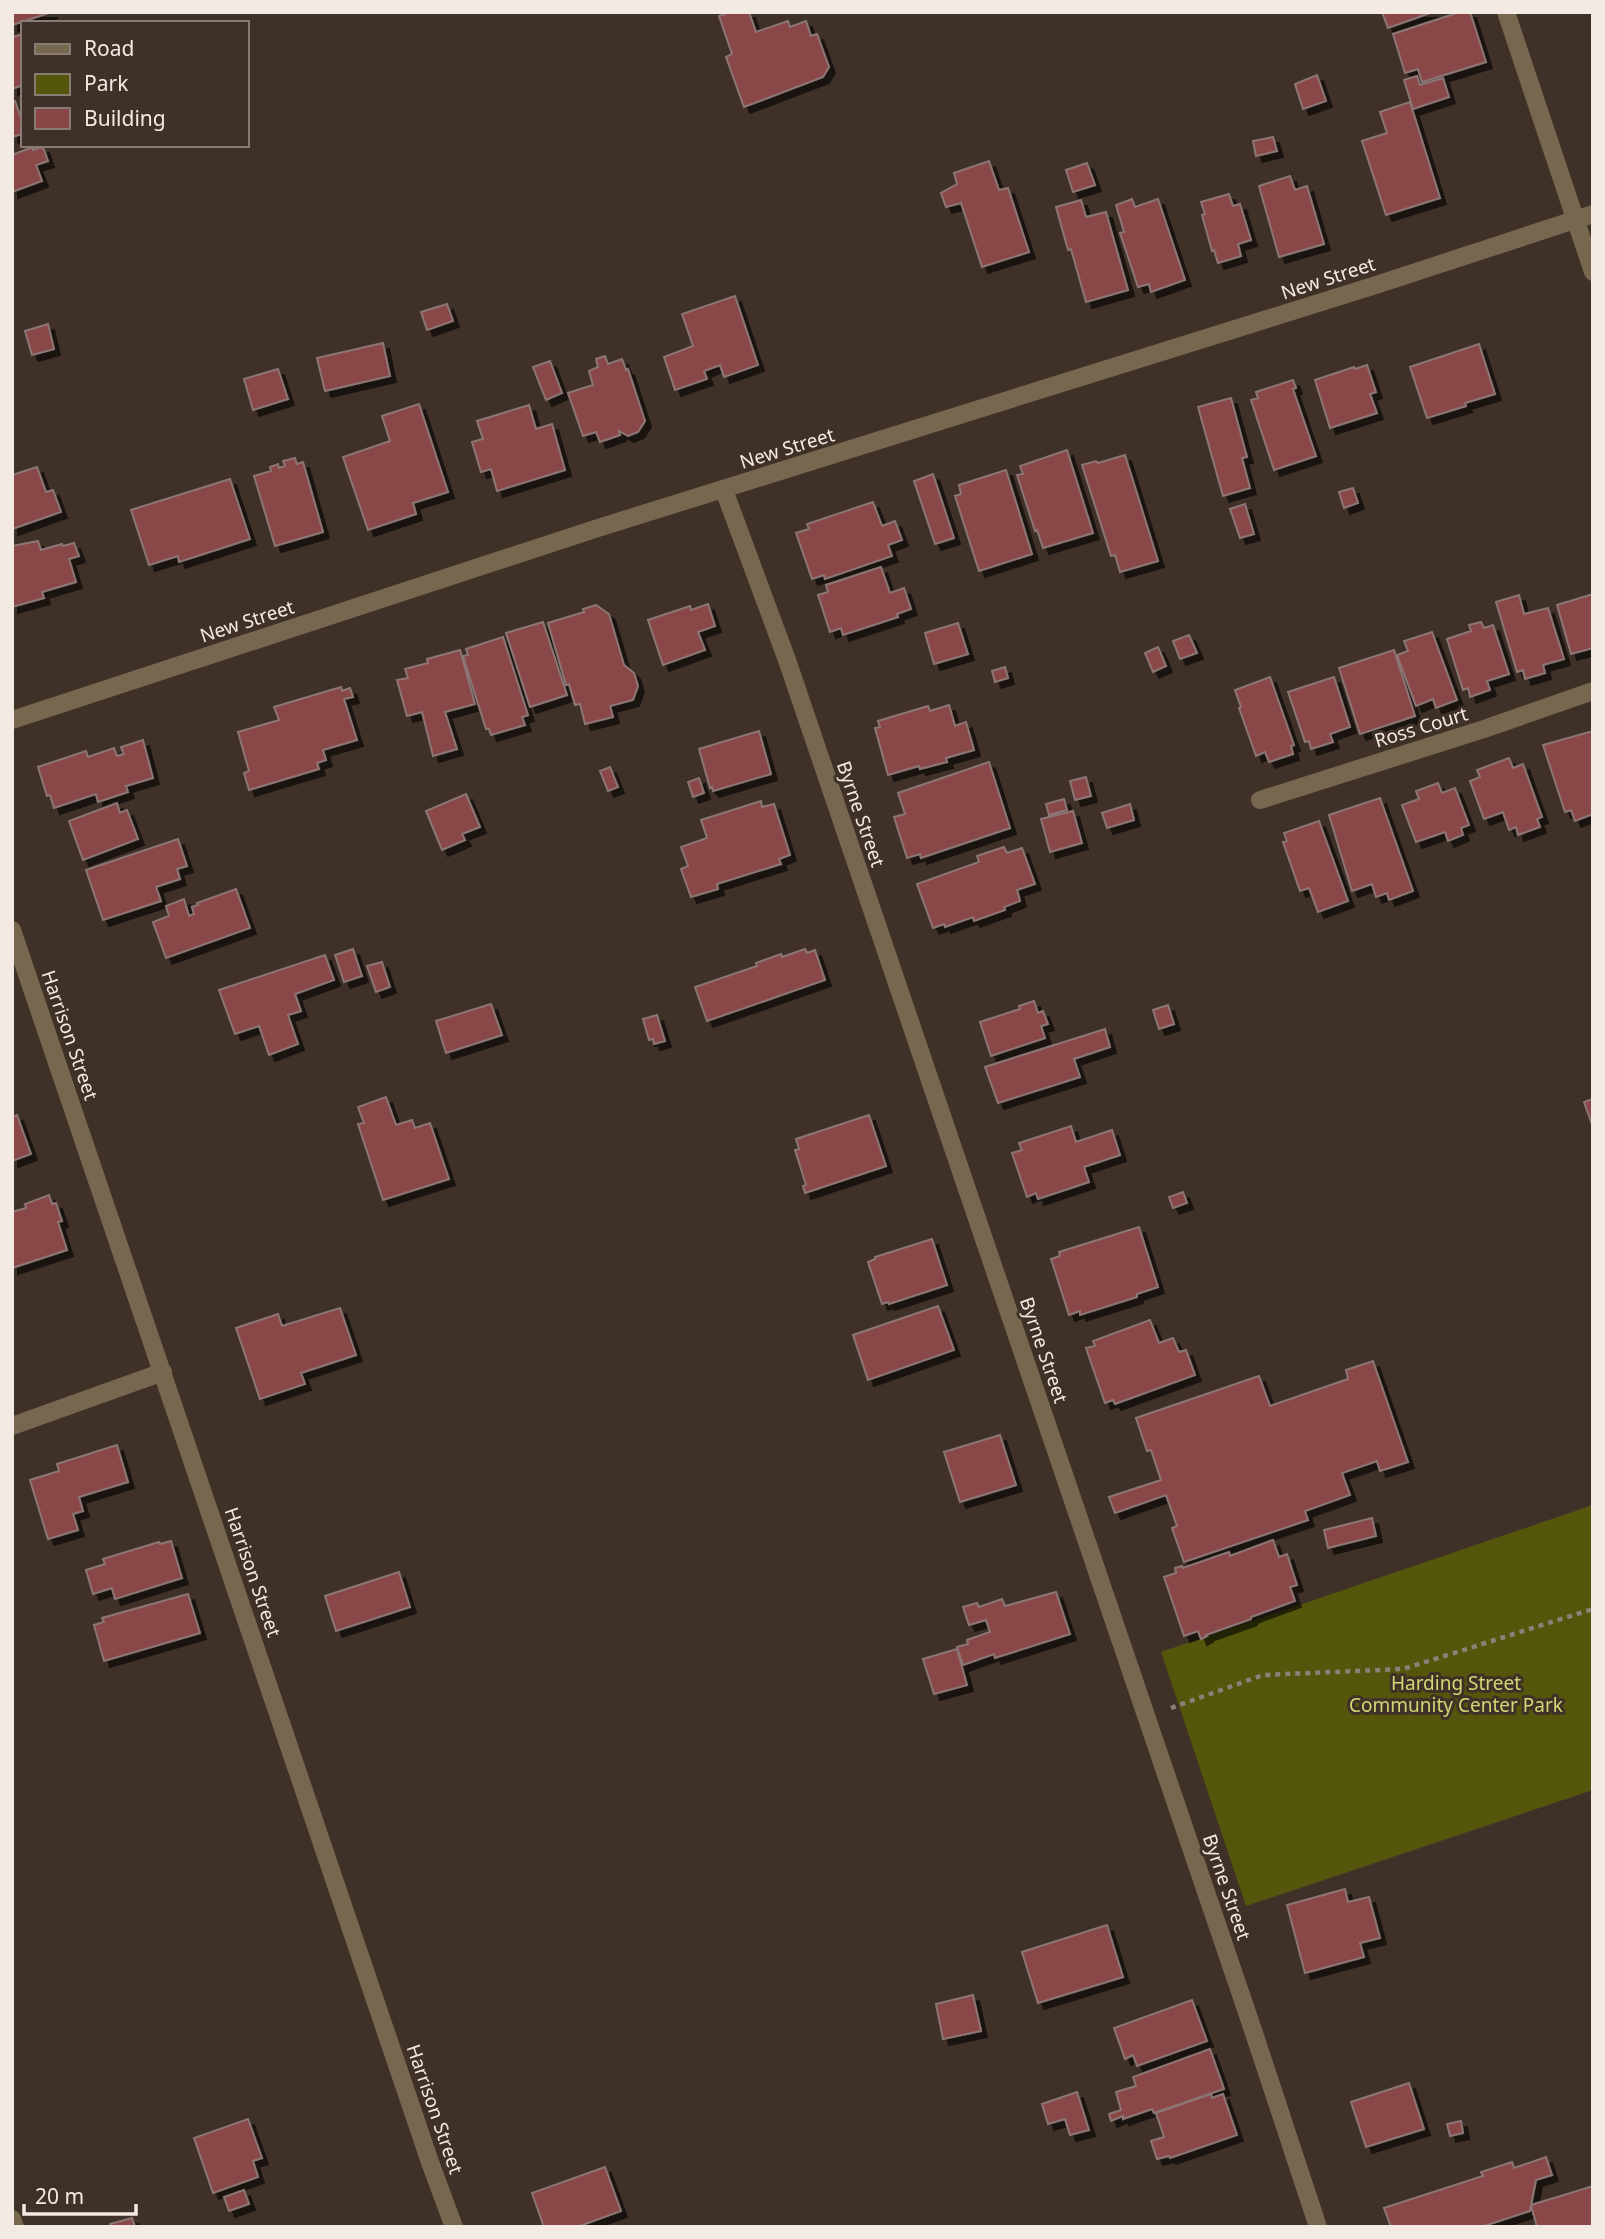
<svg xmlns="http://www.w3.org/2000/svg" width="1605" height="2239" viewBox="0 0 1605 2239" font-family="'Noto Sans',sans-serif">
  <defs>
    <filter id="shadow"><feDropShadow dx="6" dy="6" stdDeviation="0" flood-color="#0009"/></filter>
  </defs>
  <rect width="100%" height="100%" fill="#403128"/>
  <!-- green -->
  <path fill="#54560c" d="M1593 1505V1790L1246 1906 1161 1652Z"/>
  <!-- building -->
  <path fill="#8a4647" stroke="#8b7675" stroke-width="2" filter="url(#shadow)" d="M12 12H52L12 25Z
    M730 12H749L756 32 788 21 790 27 806 21 811 36 817 34 829 67 823 77 744 107 726 57 732 54 719 16Z
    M1382 12H1433L1388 28Z
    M1460 12H1470L1486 62 1422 82 1418 69 1405 73 1393 34Z
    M20 35 23 43V85L12 89V37Z
    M1317 75 1326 101 1303 109 1295 84Z
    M1417 76 1420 85 1443 78 1449 97 1413 109 1404 80Z
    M15 101 20 115 23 114V134L12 137V102Z
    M1410 102 1440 198 1386 215 1362 141 1387 133 1380 112Z
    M1273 137 1277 151 1256 156 1253 141Z
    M33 147V150L43 147 48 161 36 165 42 181 12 192V155Z
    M989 161 999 190 1008 188 1029 252 982 267 961 203 946 207 941 193 957 184 954 173Z
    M1087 163 1095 185 1073 192 1066 170Z
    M1290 176 1295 190 1307 186 1324 244 1279 257 1259 186Z
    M1229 194 1233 206 1240 204 1251 240 1238 244 1241 256 1218 263 1214 250 1212 251 1202 215 1205 214 1201 202Z
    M1132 199 1135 207 1158 199 1185 280 1151 292 1149 284 1138 287 1120 233 1124 232 1116 205Z
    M1081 200 1086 217 1106 212 1128 290 1086 302 1071 249 1068 250 1056 207Z
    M735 296 758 365 724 377 720 365 704 371 707 379 675 390 664 357 693 346 682 314Z
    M447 304 453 321 427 330 421 312Z
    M48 324 54 349 32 355 25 331Z
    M383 343 390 376 325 391 317 358Z
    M1479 344 1495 394 1465 403 1466 406 1427 418 1410 367Z
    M605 356 608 364 622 359 626 370 628 369 645 421 638 432 628 436 619 431 620 435 600 442 596 432 583 436 568 393 593 385 589 371 598 367 596 359Z
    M550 361 562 393 546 400 533 367Z
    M1367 365 1376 392 1370 394 1377 413 1330 428 1315 380 1354 367 1355 369Z
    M278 369 288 399 253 410 244 379Z
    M1293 380 1296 388 1293 389 1316 456 1274 470 1251 400 1258 398 1256 392Z
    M1231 398 1247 457 1242 458 1250 488 1223 496 1198 407Z
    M419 404 448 492 413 503 416 514 368 530 343 457 390 441 382 416Z
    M529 405 536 429 552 424 565 470 497 491 491 469 481 472 472 442 483 439 477 421Z
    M1067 450 1093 533 1043 548 1037 530 1035 531 1017 475 1023 474 1020 466Z
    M1125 455 1158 561 1120 572 1115 555 1111 556 1082 465 1096 461 1098 463Z
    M295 458 297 464 303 462 323 532 275 546 254 476 271 471 270 467 278 464 279 468 285 466 283 461Z
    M37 467 46 492 53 490 61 512 12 529V475Z
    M1006 470 1032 554 979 571 955 496 961 494 959 485Z
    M933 474 954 538 935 544 914 481Z
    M230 479 250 539 179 562 178 556 149 565 131 510Z
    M1353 488 1358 503 1344 508 1339 492Z
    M873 502 882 526 895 521 902 540 888 545 892 556 825 579 824 575 812 579 796 533 809 529 807 524Z
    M1245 504 1254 534 1240 538 1230 509Z
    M38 541 41 550 62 544 63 546 74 543 79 556 69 559 76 582 42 592 44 598 12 607V546Z
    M881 567 890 593 904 588 911 609 897 614 898 617 843 635 841 628 830 632 818 595 828 592 826 585Z
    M1593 594V648L1571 654 1557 605Z
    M1519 595 1524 614 1548 608 1564 659 1543 665 1545 673 1525 679 1523 670 1517 672 1496 602Z
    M708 604 715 626 698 632 705 650 663 665 648 620 690 606 691 610Z
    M596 605 609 614 624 665 634 673 638 686 633 700 610 706 613 717 585 724 580 704 575 705 569 684 566 685 548 623 584 612 583 609Z
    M543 622 567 695 530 707 506 633Z
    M1481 622 1484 628 1493 625 1509 674 1487 681 1490 690 1470 697 1468 688 1463 690 1447 639 1471 631 1469 625Z
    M958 623 968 654 934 664 925 633Z
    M1432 632 1457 700 1436 708 1433 699 1416 706 1397 655 1408 651 1404 641Z
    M1189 635 1197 653 1180 659 1173 641Z
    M503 637 528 715 522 717 525 725 491 735 489 729H486L463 656 468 655 466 649Z
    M1158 647 1166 666 1153 672 1145 653Z
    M460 650 475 704 445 712 457 749 433 756 422 712 407 716 397 680 408 678 405 669 428 663 427 659Z
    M1394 650 1415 716 1360 734 1339 668Z
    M1005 667 1008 678 995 682 992 671Z
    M1270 677 1294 745 1291 746 1293 754 1269 762 1265 752 1256 756 1239 708 1241 707 1235 690Z
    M1334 677 1350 727 1330 734 1333 742 1311 749 1309 741 1305 742 1288 692Z
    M341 687 342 691 350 688 353 697 344 699 357 740 323 750 326 760 317 763 319 769 249 790 244 773 249 771 238 732 279 720 274 707Z
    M949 705 955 726 966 722 974 750 946 758 947 762 920 769 919 766 888 775 875 728 880 727 878 721 928 706 930 711Z
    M759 731 771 774 713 791 712 787 710 788 699 749Z
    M1593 731V814L1575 821 1571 810 1565 812 1543 745Z
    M143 740 153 778 126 786 128 792 98 802 96 794 54 808 50 795 47 796 38 767 86 751 88 757 114 748 117 756 124 754 121 747Z
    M1509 758 1513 768 1523 764 1542 817 1537 819 1540 827 1518 835 1516 827 1509 830 1503 812 1484 819 1470 781 1480 777 1477 770Z
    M989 762 1010 828 921 858 920 854 907 858 894 817 905 814 898 793Z
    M610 767 618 787 608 791 600 771Z
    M1086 777 1091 796 1075 800 1070 781Z
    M699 778 704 793 693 797 688 782Z
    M1438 783 1442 793 1455 788 1469 825 1461 828 1463 835 1448 841 1445 832 1416 842 1402 805 1419 799 1416 791Z
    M466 794 480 827 462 834 465 840 442 850 426 811Z
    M1380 798 1413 891 1389 900 1387 893 1376 897 1372 884 1352 891 1329 815Z
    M1064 799 1067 810 1049 815 1046 804Z
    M761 801 762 807 774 804 790 855 779 859 781 864 717 884 718 889 691 897 681 869 688 866 681 847 707 838 701 820Z
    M117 803 120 813 127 810 138 839 83 860 69 821Z
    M1130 804 1134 820 1107 828 1102 813Z
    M1073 811 1082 843 1050 852 1041 819Z
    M1319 821 1348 901 1318 912 1309 888 1300 891 1283 842 1287 841 1284 833Z
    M178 839 187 866 177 869 180 879 156 887 161 901 103 920 86 870Z
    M1004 847 1007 853 1022 848 1035 884 1017 890 1020 901 1004 907 1005 910 974 921 973 917 945 927 944 924 933 928 917 884 979 862 977 856Z
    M236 889 250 928 166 958 153 922 169 916 166 906 184 899 189 916 194 914 192 907 198 905 197 903Z
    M353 949 362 976 344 982 335 955Z
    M805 949 807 953 815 950 825 980 707 1021 695 987 757 966 756 963 781 954 782 957Z
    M325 955 334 980 295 994 301 1011 288 1015 298 1044 269 1055 259 1026 235 1034 219 990Z
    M382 962 390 987 376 992 367 966Z
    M1034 1001 1038 1013 1043 1011 1048 1024 1041 1026 1045 1038 991 1056 980 1022 1020 1009 1019 1006Z
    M491 1004 502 1035 446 1053 436 1021Z
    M1168 1005 1174 1024 1159 1029 1153 1010Z
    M657 1015 665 1041 654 1044 653 1039 649 1040 643 1019Z
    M1105 1029 1110 1047 1074 1059 1080 1077 998 1103 985 1067Z
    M386 1097 396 1125 412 1120 415 1128 430 1123 449 1179 383 1200 358 1124 364 1123 358 1107Z
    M1593 1099V1127L1584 1102Z
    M17 1115 31 1154 12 1161V1117Z
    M869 1115 886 1166 805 1193 803 1186 806 1185 795 1150 799 1149 796 1139Z
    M1071 1126 1076 1142 1112 1130 1120 1155 1084 1167 1089 1182 1038 1199 1036 1193 1027 1197 1012 1153 1022 1150 1019 1143Z
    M1183 1192 1187 1203 1173 1208 1169 1197Z
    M49 1195 52 1204 56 1203 62 1221 58 1222 67 1250 12 1268V1212L26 1208 25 1204Z
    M1139 1227 1158 1287 1137 1294V1297L1080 1315V1311L1069 1315 1051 1259 1060 1256 1059 1252Z
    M932 1239 947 1285 889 1304 888 1302 882 1304 868 1262 875 1259V1257Z
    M938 1306 954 1350 868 1380 853 1335Z
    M340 1308 356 1355 301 1373 305 1384 260 1399 236 1328 278 1314 282 1326Z
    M1150 1320 1159 1343 1173 1338 1179 1352 1186 1350 1195 1375 1115 1404 1113 1400 1105 1403 1086 1348 1095 1346 1093 1341Z
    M1373 1361 1408 1462 1380 1471 1377 1461 1342 1473 1350 1495 1305 1511 1308 1520 1184 1562 1172 1528 1177 1526 1166 1495 1115 1513 1109 1497 1161 1480 1151 1450 1147 1451 1136 1418 1259 1376 1270 1406 1348 1379 1346 1370Z
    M1000 1435 1016 1485 960 1502 944 1452Z
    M117 1445 128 1482 79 1497 83 1511 73 1514 78 1530 48 1539 30 1480 59 1471 57 1464Z
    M1372 1518 1376 1536 1328 1548 1324 1530Z
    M1273 1540 1279 1557 1287 1554 1297 1585 1290 1587 1295 1601 1251 1617V1619L1206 1635 1207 1636 1201 1639 1198 1631 1184 1636 1164 1577 1176 1573 1175 1568 1182 1566 1183 1568 1229 1552 1230 1556Z
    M171 1541 182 1578 115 1599 112 1588 93 1594 86 1570 105 1564 103 1559 159 1542 160 1544Z
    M399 1572 410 1607 336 1631 325 1596Z
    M1056 1592 1070 1634 995 1658 994 1654 963 1665 957 1647 968 1644 967 1640 990 1632 986 1620 969 1625 963 1607 977 1603 979 1607 1002 1599 1005 1606Z
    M188 1594 200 1633 104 1661 94 1625 104 1622 102 1618Z
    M957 1649 967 1685 934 1694 923 1659Z
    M1345 1889 1348 1902 1369 1897 1380 1938 1360 1943 1364 1957 1305 1973 1287 1905Z
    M1107 1925 1123 1977 1038 2003 1022 1952Z
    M973 1995 981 2031 943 2039 936 2004Z
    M1192 2000 1207 2041 1137 2066 1133 2055 1125 2059 1114 2028Z
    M1210 2049 1224 2089 1154 2113 1152 2109 1123 2119V2116L1111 2121 1109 2114 1121 2110 1116 2092 1136 2086 1133 2077Z
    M1409 2083 1424 2129 1366 2147 1351 2102Z
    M1077 2092 1089 2130 1070 2135 1065 2119 1048 2124 1042 2104Z
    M1211 2094 1212 2098 1223 2094 1237 2135 1170 2158 1169 2156 1157 2159 1151 2141 1164 2137 1156 2113Z
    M248 2119 262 2158 253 2161 258 2177 213 2193 194 2138Z
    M1461 2121 1463 2133 1450 2136 1447 2124Z
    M1546 2157 1552 2175 1536 2180 1530 2211 1481 2227H1391L1384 2208 1483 2176 1481 2172 1512 2162 1514 2168Z
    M605 2167 621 2211 577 2227H544L532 2193Z
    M1593 2186V2227H1537L1531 2205Z
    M244 2190 249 2204 229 2211 224 2197Z
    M132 2218 135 2227H110V2224Z"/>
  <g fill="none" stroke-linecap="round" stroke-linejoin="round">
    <!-- path -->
    <path stroke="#8d8078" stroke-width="4.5" stroke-dasharray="5 5" stroke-linecap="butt" d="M1171 1708 1263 1675 1403 1669 1593 1609"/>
    <!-- minor -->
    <path stroke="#76684f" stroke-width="18" d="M1506 12 1593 272
      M724 490 787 660 1254 2033 1318 2227
      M12 720 598 528 1376 285 1593 214
      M1260 800 1484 729 1593 691
      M12 930 431 2165 454 2227
      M12 1426 163 1372
      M12 2219 15 2227"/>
  </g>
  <g text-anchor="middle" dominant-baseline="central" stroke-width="6" stroke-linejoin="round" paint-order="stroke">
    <!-- street labels -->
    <g font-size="19" fill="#f4eae4" stroke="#403128">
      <text transform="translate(1328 278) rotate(-18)">New Street</text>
      <text transform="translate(787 448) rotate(-17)">New Street</text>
      <text transform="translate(247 621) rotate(-18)">New Street</text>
      <text transform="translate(1421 727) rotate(-17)">Ross Court</text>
      <text transform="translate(861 814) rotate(71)">Byrne Street</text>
      <text transform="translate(70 1035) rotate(71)">Harrison Street</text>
      <text transform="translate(1044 1350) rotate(71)">Byrne Street</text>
      <text transform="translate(253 1572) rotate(71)">Harrison Street</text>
      <text transform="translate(1227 1887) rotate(71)">Byrne Street</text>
      <text transform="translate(435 2109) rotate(71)">Harrison Street</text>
    </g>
    <!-- park labels -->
    <g font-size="19" fill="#d2d674" stroke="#403128">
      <text x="1456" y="1683">Harding Street<tspan x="1456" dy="22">Community Center Park</tspan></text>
    </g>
  </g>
  <!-- border -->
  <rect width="1605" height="2239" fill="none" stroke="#f4eae4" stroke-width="28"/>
  <!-- legend -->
  <rect x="21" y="21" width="228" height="126" fill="#403128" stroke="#887b73" stroke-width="2"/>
  <rect x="35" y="44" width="35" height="10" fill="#76684f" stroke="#887b73" stroke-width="2"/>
  <text x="84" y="56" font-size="21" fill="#f4eae4">Road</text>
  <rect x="35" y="74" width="35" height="21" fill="#54560c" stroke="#887b73" stroke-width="2"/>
  <text x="84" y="91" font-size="21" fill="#f4eae4">Park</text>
  <rect x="35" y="108" width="35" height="21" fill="#8a4647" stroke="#887b73" stroke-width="2"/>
  <text x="84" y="126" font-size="21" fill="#f4eae4">Building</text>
  <!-- scale -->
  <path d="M24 2204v10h112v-10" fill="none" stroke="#f4eae4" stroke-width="3.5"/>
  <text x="35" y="2204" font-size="21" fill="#f4eae4" stroke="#403128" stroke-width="5" paint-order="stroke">20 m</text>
</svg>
